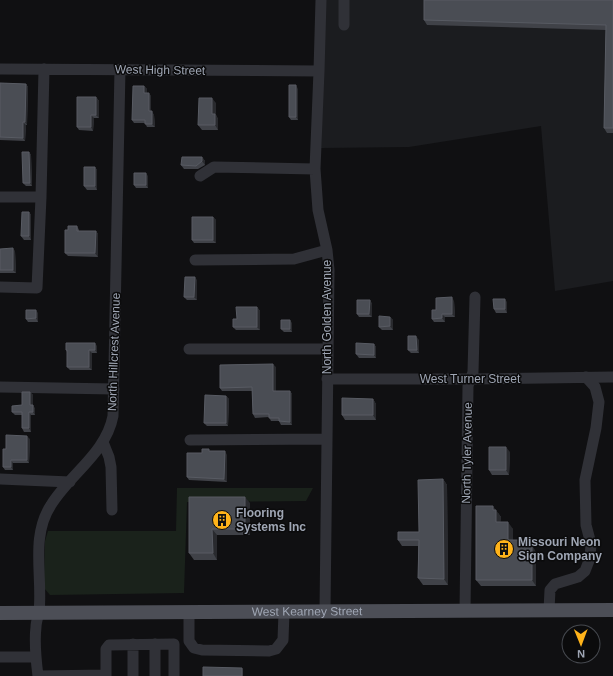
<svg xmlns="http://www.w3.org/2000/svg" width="613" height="676" viewBox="0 0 613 676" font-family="Arial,sans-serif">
  <rect width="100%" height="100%" fill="#101012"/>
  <!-- built -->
  <path fill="#1b1c1f" d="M325 0H613V281L555 291 541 126 409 147 321 148Z"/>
  <!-- green -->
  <path fill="#1a221b" d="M177 488H313L306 501 187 502 184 593 50 595 44 588V578L45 541 48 531H176Z"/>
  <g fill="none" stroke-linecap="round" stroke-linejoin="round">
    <!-- minor -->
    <path stroke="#303137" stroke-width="11" d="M321 0 319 71 315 169 318 210 327 250 329 270 325 611
      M344 25V0
      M0 69 319 71
      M200 176 214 167 315 169
      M0 197H41
      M195 260 294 259 327 250
      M0 287 37 288 41 197 44 69
      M189 349H327
      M327 379H471L613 377
      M0 387 114 389
      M190 440 327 439
      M103 442 109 457 111 467 112 510
      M0 479 70 482
      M549 610 550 590 555 584 578 577 585 571 590 558 591 544 586 525 585 480 596 428 599 402 595 387 586 377
      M465 611 468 386 473 372 475 297
      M189 612V641L194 648 202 650 269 651 276 649 283 640 284 612
      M133 644V676
      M155 644V676
      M0 657H36
      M38 676C36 660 34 643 36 627 36 622 38 617 39 612 43 577 30 537 51 505 70 474 106 453 113 416L120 69
      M38 676 106 675
      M106 676V649L109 645 174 644V676"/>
    <!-- major -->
    <path stroke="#4c4e56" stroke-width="14" id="s1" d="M0 613 613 610"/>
  </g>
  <!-- wall -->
  <path fill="#404248" d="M613 0V133H607L604 128 606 30 427 25 424 20Z
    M0 83 26 84 28 87 27 125H26L25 141 0 140Z
    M144 86 147 89V93L151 96V111L154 115 155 127H147L145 123H134L132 120Z
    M298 89V120H291L289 117Z
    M96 97 99 101V118H94L93 131 79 130 77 127Z
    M216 103V115L218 119V130H202L198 125Z
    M29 152 31 155 32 186H26L23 183Z
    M202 157 205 161V165L198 169H184L181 165Z
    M95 167 97 170V190H87L84 186Z
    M148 176V188H136L134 185Z
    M29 212 31 215V240H24L21 236Z
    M213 217 216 220V243H194L192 240Z
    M77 226 79 230V231H96L98 234V257L68 256 65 253 68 230Z
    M0 249 15 251 16 273H0Z
    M197 280V300H187L184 297Z
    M370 300 372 304V317H359L357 314Z
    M454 301 455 317H445V322H434L432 319 436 310Z
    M507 302V313H496L494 309Z
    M257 307 260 311V330H236L233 327 237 319Z
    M38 313V322H28L26 319Z
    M390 317 393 320V330H382L379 327Z
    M292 323V332H284L281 329Z
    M419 340V353H411L408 350Z
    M374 344 376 347V358H359L356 354Z
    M97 346V353H92V370H70L67 367V352L66 350Z
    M276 367V391H290L292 394V425H281L279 421H271L269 417 255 418 253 414 252 391H222L220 388Z
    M30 392 33 395V405L35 409V415H31V432H24L22 428V415H15L12 412 22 405Z
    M226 396 229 399 228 426H207L204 423Z
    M373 399 376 404V420H345L342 415Z
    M30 439 29 463H13V470H5L3 467 6 449Z
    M211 451 227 455V482L189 480 187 477 202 453Z
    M510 452 509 475H492L489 470Z
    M443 479 447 485 448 585H423L418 578V546H402L398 540 419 532Z
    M189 497 250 503V535H217V560H194L189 553Z
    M498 512V513L501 517 500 522 513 529V540L526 545 536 552V586H481L476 580Z"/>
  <!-- shaded-wall -->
  <path fill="#292a2e" d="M26 84 28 87 27 125 25 122Z
    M296 85 298 89V120L296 117Z
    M144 86 147 89V96L144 93Z
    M149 93 151 96V115L149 111Z
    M96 97 99 101V118L96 115Z
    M212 98 216 103V115L218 119V130L215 125 212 114Z
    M152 111 154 115 155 127 152 124Z
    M91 115 94 118 93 131 91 127Z
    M23 122 26 125 25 141 23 138Z
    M29 152 31 155 32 186 30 183Z
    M202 157 205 161V165L202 161Z
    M95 167 97 170V190L95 186Z
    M146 173 148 176V188L146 185Z
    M29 212 31 215V240L29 236Z
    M213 217 216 220V243L213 240Z
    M96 231 98 234V257L95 253Z
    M13 248 15 251 16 273 13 270Z
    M195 277 197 280V300L194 297Z
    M452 297 454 301 455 317 452 314Z
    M505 299 507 302V313L505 309Z
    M370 300 372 304V317L369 314Z
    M257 307 260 311V330L257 327Z
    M36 310 38 313V322L36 318Z
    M442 314 445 317V322L442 318Z
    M390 317 393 320V330L390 326Z
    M290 320 292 323V332L290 329Z
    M416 336 419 340V353L417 350Z
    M95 343 97 346V353L95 350Z
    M374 344 376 347V358L374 355Z
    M89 350 92 353V370L89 367Z
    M273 364 276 367V394L273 391Z
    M290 391 292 394V425L290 422Z
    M30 392 33 395V405L35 409V415L33 412 30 405Z
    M226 396 229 399 228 426 226 423Z
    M373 399 376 404V420L373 415Z
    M29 412 31 415V432L29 428Z
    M27 436 30 439 29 463 27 460Z
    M506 447 510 452 509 475 506 470Z
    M225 451 227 455V482L224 479Z
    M11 460 13 463V470L11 467Z
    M443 479 447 485 448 585 444 579Z
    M245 497 250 503V535L245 529Z
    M493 506 501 517 500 529 496 522 493 510Z
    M508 522 513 529V547L508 540Z
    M212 529 217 535V560L213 553Z
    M523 540 527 547 523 545Z
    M532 545 536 552V586L532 580Z
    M242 668 243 669V676H242Z"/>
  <!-- building -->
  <path fill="#4a4d54" stroke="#585b63" d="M424 0H613V128H604L606 25 424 20Z
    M0 83 26 84 25 122H23V138L0 137Z
    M289 85H296V117H289Z
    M133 86H144V93H149V111H152V124H145V120H132Z
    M77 97H96V115H91V127H77Z
    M199 98H212V114H215V125H198Z
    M22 152H29L30 183H23Z
    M182 157H202V161L196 166 181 165Z
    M84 167H95V186H84Z
    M134 173H146V185H134Z
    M22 212H29V236H21Z
    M192 217H213V240H192Z
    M68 226H77V231H96L95 253H65V230H68Z
    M13 248V270H0V249Z
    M185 277H195L194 297H184Z
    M452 297V314H442V318L432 319V310H436V298Z
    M493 299H505V309H494Z
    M357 300H370L369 314H357Z
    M236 307H257V327H233V319H237Z
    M26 310H36V318L26 319Z
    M379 316 390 317V326L379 327Z
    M281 320H290V329H281Z
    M408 336H416L417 350H408Z
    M66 343H95V350H89V367H67V350H66Z
    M356 343 374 344V355L356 354Z
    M273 364V391H290V422L279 421V418H269V414H253L252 387 220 388V365Z
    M22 392H30V405H33V412H29V428H22V412H12V406L22 405Z
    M205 395 226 396V423H204Z
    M342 398 373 399V415H342Z
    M6 435 27 436V460H11V467H3V449H6Z
    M489 447H506V470H489Z
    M202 449H209V451H225L224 479 187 477V453H202Z
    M443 479 444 579 418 578 419 540H398V532H419L418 480Z
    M189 497H245V529H212L213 553H189Z
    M476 506H493V510H496V522H508V540H523V545H532V580H476Z
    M203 667 242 668V676H203Z"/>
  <!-- icons -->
  <defs>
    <g id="building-disc" transform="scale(1)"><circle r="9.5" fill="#ffb31a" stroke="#0b0b0c"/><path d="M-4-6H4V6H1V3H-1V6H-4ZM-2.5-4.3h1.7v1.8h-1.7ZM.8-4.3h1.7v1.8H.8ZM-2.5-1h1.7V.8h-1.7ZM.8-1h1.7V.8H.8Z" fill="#111"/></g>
  </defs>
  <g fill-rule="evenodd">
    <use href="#building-disc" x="222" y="520"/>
    <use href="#building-disc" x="504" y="549"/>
  </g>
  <g text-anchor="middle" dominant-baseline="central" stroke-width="3" stroke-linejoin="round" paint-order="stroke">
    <!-- street labels -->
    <g font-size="12" fill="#9fa6b4" stroke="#0b0b0c">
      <text transform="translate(160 70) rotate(1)">West High Street</text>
      <text transform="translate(327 317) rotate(-90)">North Golden Avenue</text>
      <text transform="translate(114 352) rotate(-88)">North Hillcrest Avenue</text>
      <text x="470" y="379">West Turner Street</text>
      <text transform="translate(467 453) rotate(-89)">North Tyler Avenue</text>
      <text stroke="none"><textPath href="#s1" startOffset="307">West Kearney Street</textPath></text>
    </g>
    <!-- poi labels -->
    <g font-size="12" font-weight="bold" fill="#9fa6b4" stroke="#0b0b0c" text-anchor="start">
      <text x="236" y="513">Flooring<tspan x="236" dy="14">Systems Inc</tspan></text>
      <text x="518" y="542">Missouri Neon<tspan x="518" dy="14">Sign Company</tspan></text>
    </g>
  </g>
  <!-- north arrow -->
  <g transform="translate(581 644) rotate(179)"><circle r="19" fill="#0b0b0c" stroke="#46494f"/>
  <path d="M0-3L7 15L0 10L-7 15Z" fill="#ffb31a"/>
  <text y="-6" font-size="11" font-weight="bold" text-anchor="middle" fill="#9fa6b4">N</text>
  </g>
</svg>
